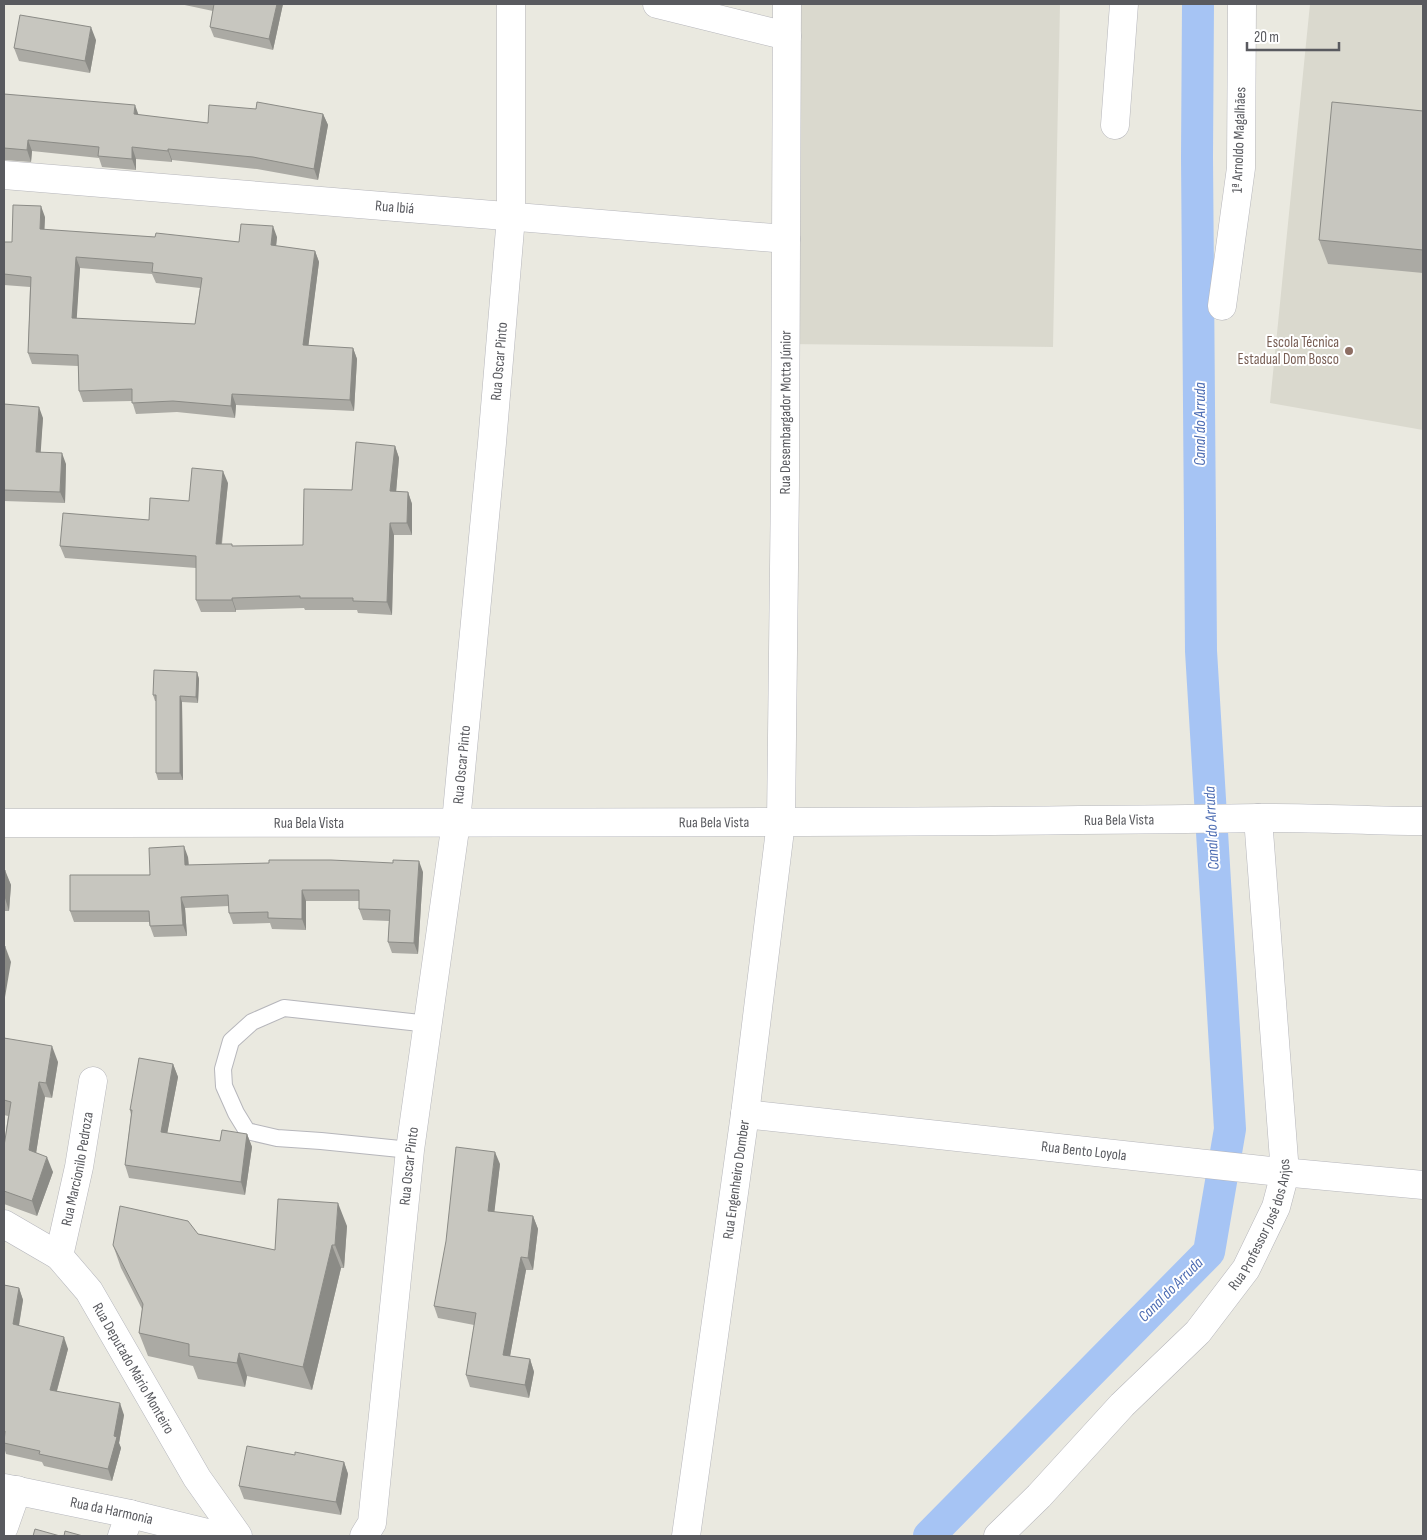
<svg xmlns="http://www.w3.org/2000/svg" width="1427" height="1540" viewBox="0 0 1427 1540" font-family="'Sofia Sans Condensed',sans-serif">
  <rect width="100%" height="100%" fill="#eae9e0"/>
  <!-- education -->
  <path fill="#dad9ce" d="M787 4H1060L1053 347 786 344Z
    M1310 4H1423V430L1270 403Z"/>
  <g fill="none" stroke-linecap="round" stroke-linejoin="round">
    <!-- canal -->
    <path stroke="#a6c4f4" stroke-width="32" d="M929 1536 1209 1252 1230 1129 1201 651 1197 157 1198 4"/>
    <!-- lane casing -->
    <g stroke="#b6b6bb" stroke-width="18">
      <path id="lane" d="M410 1150 321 1141 277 1138 247 1131 236 1113 224 1086 223 1069 231 1041 252 1022 284 1008 429 1024"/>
    </g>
    <!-- street casing -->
    <g stroke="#b6b6bb" stroke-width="29">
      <g id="street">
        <path d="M657 4 787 36"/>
        <path d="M1115 125 1124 4"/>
        <path id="s1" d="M4 175 786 239"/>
        <path d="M1222 306 1241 168 1242 4"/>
        <path id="s2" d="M745 1114 1271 1171 1423 1185"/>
        <path id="s3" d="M59 1256 79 1167 93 1081"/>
        <path d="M4 1527 17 1490"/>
        <path d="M122 1536 130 1514"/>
        <path id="s4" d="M364 1536 372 1523 410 1150 456 822 492 443 511 217V4"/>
        <path id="s5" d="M686 1536 745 1114 781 822 785 483 787 4"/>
        <path id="s6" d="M998 1536 1039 1496 1122 1405 1198 1332 1246 1269 1276 1207 1285 1173 1258 818"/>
      </g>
    </g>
    <!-- secondary casing -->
    <g stroke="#b6b7bd" stroke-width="29">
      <g id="secondary">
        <path id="s7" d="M4 823C422 822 841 824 1259 818 1314 817 1369 821 1423 821"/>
        <path id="s8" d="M4 1224 59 1256 89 1291 197 1478 238 1536"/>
        <path id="s9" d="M4 1488 130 1514 220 1536"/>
      </g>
    </g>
    <!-- lane -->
    <use href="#lane" stroke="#fff" stroke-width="16"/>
    <!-- street -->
    <use href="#street" stroke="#fff" stroke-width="28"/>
    <!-- secondary -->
    <use href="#secondary" stroke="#fff" stroke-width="28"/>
  </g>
  <!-- wall -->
  <path fill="#abaaa4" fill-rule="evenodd" d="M180 4H283L273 50 214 37 210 27 213 11Z
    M96 40 90 73 19 61 14 48Z
    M4 94 138 115 208 123 256 109 323 114 328 125 318 180 257 169 172 160V162L136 159V170L102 167 99 158 32 151 31 162 4 160Z
    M1423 111V273L1328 264 1319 240Z
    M45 217 44 230 155 237 239 242 277 237 276 246 315 251 319 262 308 346 353 348 357 359 354 411 236 405 235 418 177 412 136 414 132 401 83 402 79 391 78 366 32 364 28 353 30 287 4 285V242H12ZM80 268 152 274 156 283 200 288 195 324 76 319Z
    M4 404 43 418 40 452 66 464 65 503 4 501Z
    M395 446 399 458 396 492H408L412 504V535H394L392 615 358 613 357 610H305L304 608 236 610V612H201L196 600V568L65 558 60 546 149 520 228 483 222 544 233 546 303 545 352 490Z
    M197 672 199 679 198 703 182 702 183 780H158L156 773V701H155L153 695Z
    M188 857 189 865 423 872 418 954 392 953 388 942 389 921 363 920 359 909V901H306V930L272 929 270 923 233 924 229 913V906L185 908 187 936 154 937 150 926 149 922H74L70 911Z
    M4 870 11 885 9 911H4Z
    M4 1038 58 1062 52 1098 45 1097 36 1153 53 1172 37 1216 4 1204V1146L8 1116 4 1115Z
    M173 1064 178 1077 167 1133 220 1141 247 1134 252 1147 245 1195 129 1178 125 1165 131 1115 130 1110Z
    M500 1164 494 1212 533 1216 538 1229 533 1270H526L510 1356 530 1359 534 1372 529 1398 470 1387 466 1375 474 1325 438 1318 434 1306Z
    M347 1226 344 1268H341L312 1390 247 1376 245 1387 198 1379 193 1366 148 1356 139 1333 142 1309 121 1268 113 1245 198 1234 275 1250Z
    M4 1285 19 1288 23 1300 19 1326 68 1349 57 1391 124 1415 119 1443 121 1448 112 1481 44 1466 42 1462 6 1454 4 1447Z
    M295 1455 344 1462 348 1474 341 1515 244 1499 239 1486Z"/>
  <!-- shaded-wall -->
  <path fill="#8b8b86" d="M277 4H283L273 50 269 39Z
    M91 27 96 40 90 73 85 61Z
    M135 105 139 116 134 114Z
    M323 114 328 125 318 180 314 169Z
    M28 140 32 151 31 162 27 150Z
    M132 147 136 159V170L132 159Z
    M168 149 172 160V162L168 151Z
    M41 206 45 217 44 240 40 229Z
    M273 226 277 237 275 256 271 245Z
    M315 251 319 262 307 357 303 345Z
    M76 257 80 268 76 330 72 318Z
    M353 348 357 359 354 411 350 400Z
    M232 394 236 405 235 418 231 406Z
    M39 407 43 418 40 463 36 452Z
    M395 446 399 458 395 504 390 491Z
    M62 453 66 464 65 503 60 492Z
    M223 471 228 483 220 556 216 544Z
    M408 492 412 504V535L407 523Z
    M390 523 394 535 392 615 387 602Z
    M232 598 236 610V612L232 600Z
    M197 672 199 679 198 703 196 697Z
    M180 696 182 702 183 780 180 773Z
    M184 846 188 857 189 876 185 865Z
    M419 861 423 872 418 954 414 943Z
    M5 870 11 885 9 911 4 895Z
    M302 890 306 901V930L302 919Z
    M181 897 185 908 187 936 183 925Z
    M5 946 11 962 4 1003V956Z
    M52 1046 58 1062 52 1098 46 1083Z
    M173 1064 178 1077 165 1145 161 1132Z
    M39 1082 45 1097 34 1166 29 1150Z
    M247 1134 252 1147 245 1195 241 1182Z
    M495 1152 500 1164 493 1224 488 1211Z
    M47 1157 53 1172 37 1216 32 1201Z
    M338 1203 347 1226 344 1268 335 1245Z
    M533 1216 538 1229 533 1270 528 1258Z
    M332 1245 341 1268 312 1390 303 1367Z
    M521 1257 526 1270 508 1367 503 1355Z
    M19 1288 23 1300 17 1336 13 1324Z
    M64 1337 68 1349 54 1401 50 1390Z
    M239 1353 247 1376 245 1387 237 1363Z
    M530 1359 534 1372 529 1398 525 1385Z
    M120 1403 124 1415 119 1443 121 1448 112 1481 108 1469Z
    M344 1462 348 1474 341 1515 336 1502Z"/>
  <!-- building -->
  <path fill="#c7c6bf" stroke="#8b8b86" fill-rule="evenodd" d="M214 4H277L269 39 210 27Z
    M20 15 91 27 85 61 14 48Z
    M4 94 135 105 134 114 208 123 209 105 256 109 257 102 323 114 314 169 253 157 168 149V151L132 147V159L98 156 99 147 28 140 27 150 4 148Z
    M1332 102 1423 111V250L1319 240Z
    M13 205 41 206 40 229 155 237 156 233 239 242 241 224 273 226 271 245 315 251 303 345 353 348 350 400 232 394 231 406 173 401 132 403V389L79 391 78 355 28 353 31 277 4 274V242H12ZM76 257 153 263 152 272 202 278 195 324 72 318Z
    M4 404 39 407 36 452 62 453 60 492 4 490Z
    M356 442 395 446 390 491 408 492 407 523H390L387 602 353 601V598H300V596L232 598V600H196V556L60 546 63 513 149 520 150 498 189 501 192 468 223 471 216 544H232V546L303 545 304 489 352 490Z
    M154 670 197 672 196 697 180 696V773H156V695H153Z
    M184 846 185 865 269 863V860H331L393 863V860L419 861 414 943 388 942 390 910 359 909V890H302V919L268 918V912L229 913 228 895 181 897 183 925 150 926 149 911H70V875H150L149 848Z
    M4 870H5L4 895Z
    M4 946H5L4 956Z
    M4 1038 52 1046 46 1083 39 1082 29 1150 47 1157 32 1201 4 1191V1146L11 1102 4 1100Z
    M139 1058 173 1064 161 1132 220 1141 222 1130 247 1134 241 1182 125 1165 132 1110H130Z
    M456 1147 495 1152 488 1211 533 1216 528 1258 521 1257 503 1355 530 1359 525 1385 466 1375 476 1313 434 1306 446 1241Z
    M278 1199 338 1203 335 1245H332L303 1367 239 1353 237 1363 189 1356V1344L139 1333 143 1304 113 1245 120 1206 188 1221 198 1234 275 1250Z
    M4 1285 19 1288 13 1324 64 1337 50 1390 120 1403 114 1436 117 1437 108 1469 39 1454 40 1451 4 1443 5 1431H4Z
    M247 1446 295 1455V1452L344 1462 336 1502 239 1486Z
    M35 1529 60 1536H33Z
    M65 1531 83 1536H64Z"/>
  <!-- markers -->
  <circle fill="#8d6e63" stroke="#fff" stroke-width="2" cx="1349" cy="351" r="5"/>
  <g text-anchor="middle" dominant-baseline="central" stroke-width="4" stroke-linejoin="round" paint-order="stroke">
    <!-- street labels -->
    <g font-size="15" fill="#595a5f" stroke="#fff">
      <text transform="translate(1239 140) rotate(-88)">1ª Arnoldo Magalhães</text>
      <text stroke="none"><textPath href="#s1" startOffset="392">Rua Ibiá</textPath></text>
      <text stroke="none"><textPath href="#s4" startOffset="1184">Rua Oscar Pinto</textPath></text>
      <text stroke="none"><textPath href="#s5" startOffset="1130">Rua Desembargador Motta Júnior</textPath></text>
      <text stroke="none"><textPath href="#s4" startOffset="779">Rua Oscar Pinto</textPath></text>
      <text stroke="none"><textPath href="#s7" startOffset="1115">Rua Bela Vista</textPath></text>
      <text stroke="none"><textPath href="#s7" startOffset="305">Rua Bela Vista</textPath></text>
      <text stroke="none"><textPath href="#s7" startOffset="710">Rua Bela Vista</textPath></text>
      <text stroke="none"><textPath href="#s2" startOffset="341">Rua Bento Loyola</textPath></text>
      <text stroke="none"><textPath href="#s4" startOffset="374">Rua Oscar Pinto</textPath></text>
      <text stroke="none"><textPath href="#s3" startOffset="89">Rua Marcionilo Pedroza</textPath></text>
      <text stroke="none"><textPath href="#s5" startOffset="360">Rua Engenheiro Domber</textPath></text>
      <text stroke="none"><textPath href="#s6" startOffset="412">Rua Professor José dos Anjos</textPath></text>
      <text stroke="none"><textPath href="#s8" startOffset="199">Rua Deputado Mário Monteiro</textPath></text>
      <text stroke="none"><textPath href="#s9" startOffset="110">Rua da Harmonia</textPath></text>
    </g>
    <!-- education labels -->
    <g font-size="15" fill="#785e54" stroke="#fff" text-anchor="end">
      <text x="1339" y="342">Escola Técnica<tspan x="1339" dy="17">Estadual Dom Bosco</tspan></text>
    </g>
    <!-- water labels -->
    <g font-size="16" font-style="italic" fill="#4d6db3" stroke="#fff">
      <text transform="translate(1200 424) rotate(-90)">Canal do Arruda</text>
      <text transform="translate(1212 828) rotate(-93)">Canal do Arruda</text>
      <text transform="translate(1171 1290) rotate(-45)">Canal do Arruda</text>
    </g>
  </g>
  <!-- border -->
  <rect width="1427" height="1540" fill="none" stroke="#595a5f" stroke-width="10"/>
  <!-- scale -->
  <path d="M1247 42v8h92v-8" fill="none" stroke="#595a5f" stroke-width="2.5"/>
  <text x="1254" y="42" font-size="15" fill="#595a5f" stroke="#ffffff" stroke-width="4" paint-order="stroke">20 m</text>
</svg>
